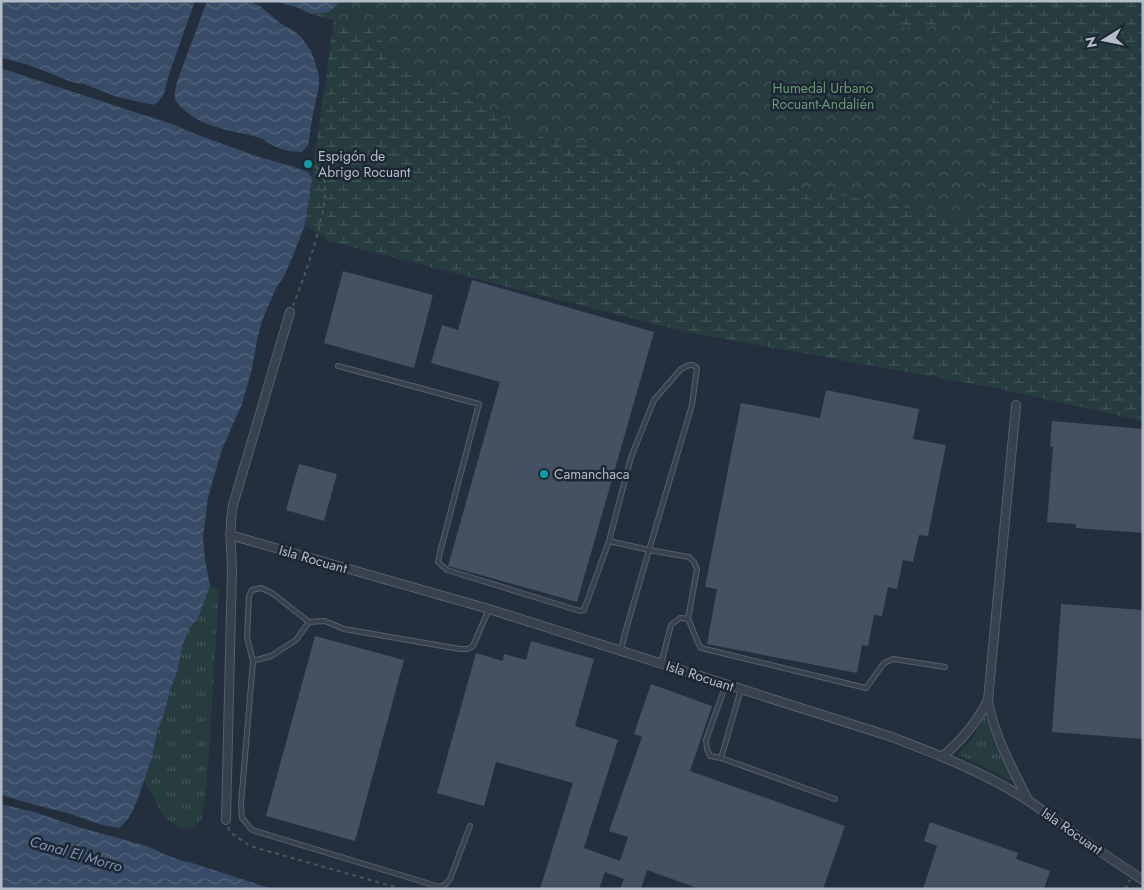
<svg xmlns="http://www.w3.org/2000/svg" width="1144" height="890" font-family="Jost,sans-serif">
  <defs>
    <pattern id="grass-tufts" width="24" height="20" patternUnits="userSpaceOnUse" patternTransform="scale(1.25)"><rect width="24" height="20" fill="#263c3f"/><path d="M3 7l-1-3M5 7V3M7 7l1-3M15 17l-1-3M17 17v-4M19 17l1-3" fill="none" stroke="#435659"/></pattern>
    <pattern id="wetland-marsh" width="20" height="14" patternUnits="userSpaceOnUse" patternTransform="scale(1.25)"><rect width="20" height="14" fill="#263c3f"/><path d="M1 5h8M5 5V1M11 12h8M15 12V8" fill="none" stroke="#435659"/></pattern>
    <pattern id="park-crowns" width="20" height="18" patternUnits="userSpaceOnUse" patternTransform="scale(1.25)"><rect width="20" height="18" fill="#263c3f"/><path d="M2 6a3 3 0 1 1 6 0M12 15a3 3 0 1 1 6 0" fill="none" stroke="#435659"/></pattern>
    <pattern id="water-waves" width="16" height="10" patternUnits="userSpaceOnUse" patternTransform="scale(1.25)"><rect width="16" height="10" fill="#394c67"/><path d="M0 5q4-4 8 0t8 0" fill="none" stroke="#53647b"/></pattern>
  </defs>
  <rect width="100%" height="100%" fill="#242f3e"/>
  <path fill="url(#grass-tufts)" d="M210 586 219 590 208 768 202 818 196 827 180 828 163 816 144 780 152 757 158 729 165 711 171 687 176 676 183 645 189 629 198 618Z
    M985 714 994 744 1014 782 958 754 973 738Z"/>
  <path fill="url(#wetland-marsh)" d="M340 1H1143V421L996 388 686 332 328 241 305 225 336 5Z"/>
  <path fill="url(#park-crowns)" d="M280 1H870L892 27H930L974 13C978 14 983 14 985 17 999 30 989 176 988 202 978 220 979 217 959 218L537 136 400 62 371 28 320 17Z"/>
  <path fill="url(#water-waves)" d="M1 1H195L168 77 164 94 157 103 153 105 117 97 83 84 74 83 28 65 1 58Z
    M207 1H249L260 6 280 23 294 31 301 37 311 51 314 59 319 76V85L312 120 308 145 302 152C288 152 274 148 263 139 236 130 205 130 183 109 180 106 175 102 175 97 174 92 176 87 177 82Z
    M275 1H340L329 12 311 14 299 8Z
    M1 68 175 125 190 132 259 157 291 166 308 172 312 178 305 225 292 258 284 276 276 288 262 321 257 340 252 369 242 404 222 449 208 497 203 538 205 560 210 586 198 618 189 629 183 645 176 676 171 687 165 711 158 729 152 757 140 793 134 808 128 819 119 828C100 826 84 818 66 813 44 807 23 802 1 795Z
    M1 804 35 812 82 828 150 847 166 855 182 861 192 863 272 889H1Z"/>
  <path fill="#242f3e" d="M1 58 28 65 74 83 83 84 117 97 153 105 152 107 117 99 83 87 74 85 27 68 1 60Z
    M1 66 150 114V117L1 68Z
    M1 795 29 804 67 813 101 825 119 828 118 831 100 827 66 816 29 807 1 798Z
    M2 802 35 809 82 825 117 835V837L82 828 35 812 1 804Z"/>
  <path fill="#455162" d="M343 271 433 295 414 368 324 343Z
    M472 280 654 332 577 602 448 566 500 382 431 363 442 325 458 330Z
    M826 390 919 409 913 439 946 445 928 536 919 535 913 562 903 560 897 589 888 587 882 616 874 615 868 646 862 645 857 673 707 644 717 589 705 587 741 403 820 418Z
    M1052 421 1143 429V533L1076 528V524L1047 522 1053 447 1050 446Z
    M299 464 337 474 324 521 286 510Z
    M1061 604 1143 610V739L1052 732Z
    M315 636 404 660 355 841 266 816Z
    M531 641 594 659 575 726 618 740 584 848 620 861 628 837 609 831 642 737 634 734 651 684 712 706 690 771 845 826 823 889H700L647 870 641 889H620L624 879 605 872 599 889H540L573 783 496 762 484 806 437 793 476 653 503 661 504 654 526 660Z
    M930 822 1018 853 1016 859 1050 871 1044 889H923L937 846 924 841Z"/>
  <g fill="none" stroke-linecap="round" stroke-linejoin="round">
    <defs>
      <path id="lane" d="M338 366 479 404 440 552 438 562 447 570 580 611 584 610 609 541 631 457 654 400 681 369 689 365H693L697 368 692 405 649 550 625 633 621 650
        M609 541 649 550 689 557 694 562 697 569 688 619
        M253 661 271 656 296 640 309 622
        M661 664 671 625 680 618 688 619C693 628 695 639 701 648L866 688 884 663 893 659 945 667
        M726 684 706 740 707 749 710 756 721 758 835 799
        M721 758 741 689
        M470 826 450 879 446 884 440 887 252 830 242 818 241 804 253 661 247 637 249 596 252 590 261 588 272 593 309 622 325 621 344 629 460 649H468L473 646 489 609"/>
      <path id="street" d="M1016 405 988 700C994 736 1012 768 1028 800
        M230 535 489 609 889 736C936 754 984 772 1027 800 1038 806 1047 815 1058 822 1086 842 1114 861 1143 880
        M943 756C962 740 977 722 988 700
        M226 820 232 569C231 548 229 526 233 505L290 312"/>
    </defs>
    <use href="#lane" stroke="#565f6c" stroke-width="6"/>
    <use href="#street" stroke="#565f6c" stroke-width="10"/>
    <path stroke="#44595c" stroke-width="2" stroke-dasharray="4 4" stroke-linecap="butt" d="M293 306C303 279 335 198 322 173 319 169 312 164 307 160
      M228 827 230 832 250 846 402 889
      M1125 889 1130 880"/>
    <use href="#lane" stroke="#38414e" stroke-width="4"/>
    <use href="#street" stroke="#38414e" stroke-width="8"/>
  </g>
  <g fill="#0f9aa8" stroke="#1d2633" stroke-width="2">
    <circle cx="308" cy="164" r="5"/>
    <circle cx="544" cy="474" r="5"/>
  </g>
  <g text-anchor="middle" stroke-width="5" stroke-linejoin="round" paint-order="stroke">
    <g font-size="14" fill="#6b9a76" stroke="#1d2633">
      <text x="823" y="93">Humedal Urbano<tspan x="823" dy="16">Rocuant-Andalién</tspan></text>
    </g>
    <g font-size="14" fill="#b4bcc9" stroke="#1d2633" text-anchor="start">
      <text x="318" y="161">Espigón de<tspan x="318" dy="16">Abrigo Rocuant</tspan></text>
      <text x="554" y="479">Camanchaca</text>
    </g>
    <g font-size="14" fill="#b4bcc9" stroke="#1d2633">
      <text transform="translate(313 559) rotate(16)" y="5">Isla Rocuant</text>
      <text transform="translate(700 676) rotate(18)" y="5">Isla Rocuant</text>
      <text transform="translate(1072 831) rotate(35)" y="5">Isla Rocuant</text>
    </g>
    <g font-size="15" font-style="italic" fill="#7c92b1" stroke="#1d2633">
      <text transform="translate(76 854) rotate(16)" y="5">Canal El Morro</text>
    </g>
  </g>
  <rect width="1144" height="890" fill="none" stroke="#b4bcc9" stroke-width="5"/>
  <g transform="translate(1104 40) rotate(260)" stroke="#1d2633" stroke-width="4" paint-order="stroke">
  <path d="M0-4L9 19L0 12L-9 19Z" fill="#b4bcc9"/>
  <text y="-8" font-size="14" font-weight="bold" text-anchor="middle" fill="#b4bcc9">N</text>
  </g>
</svg>
